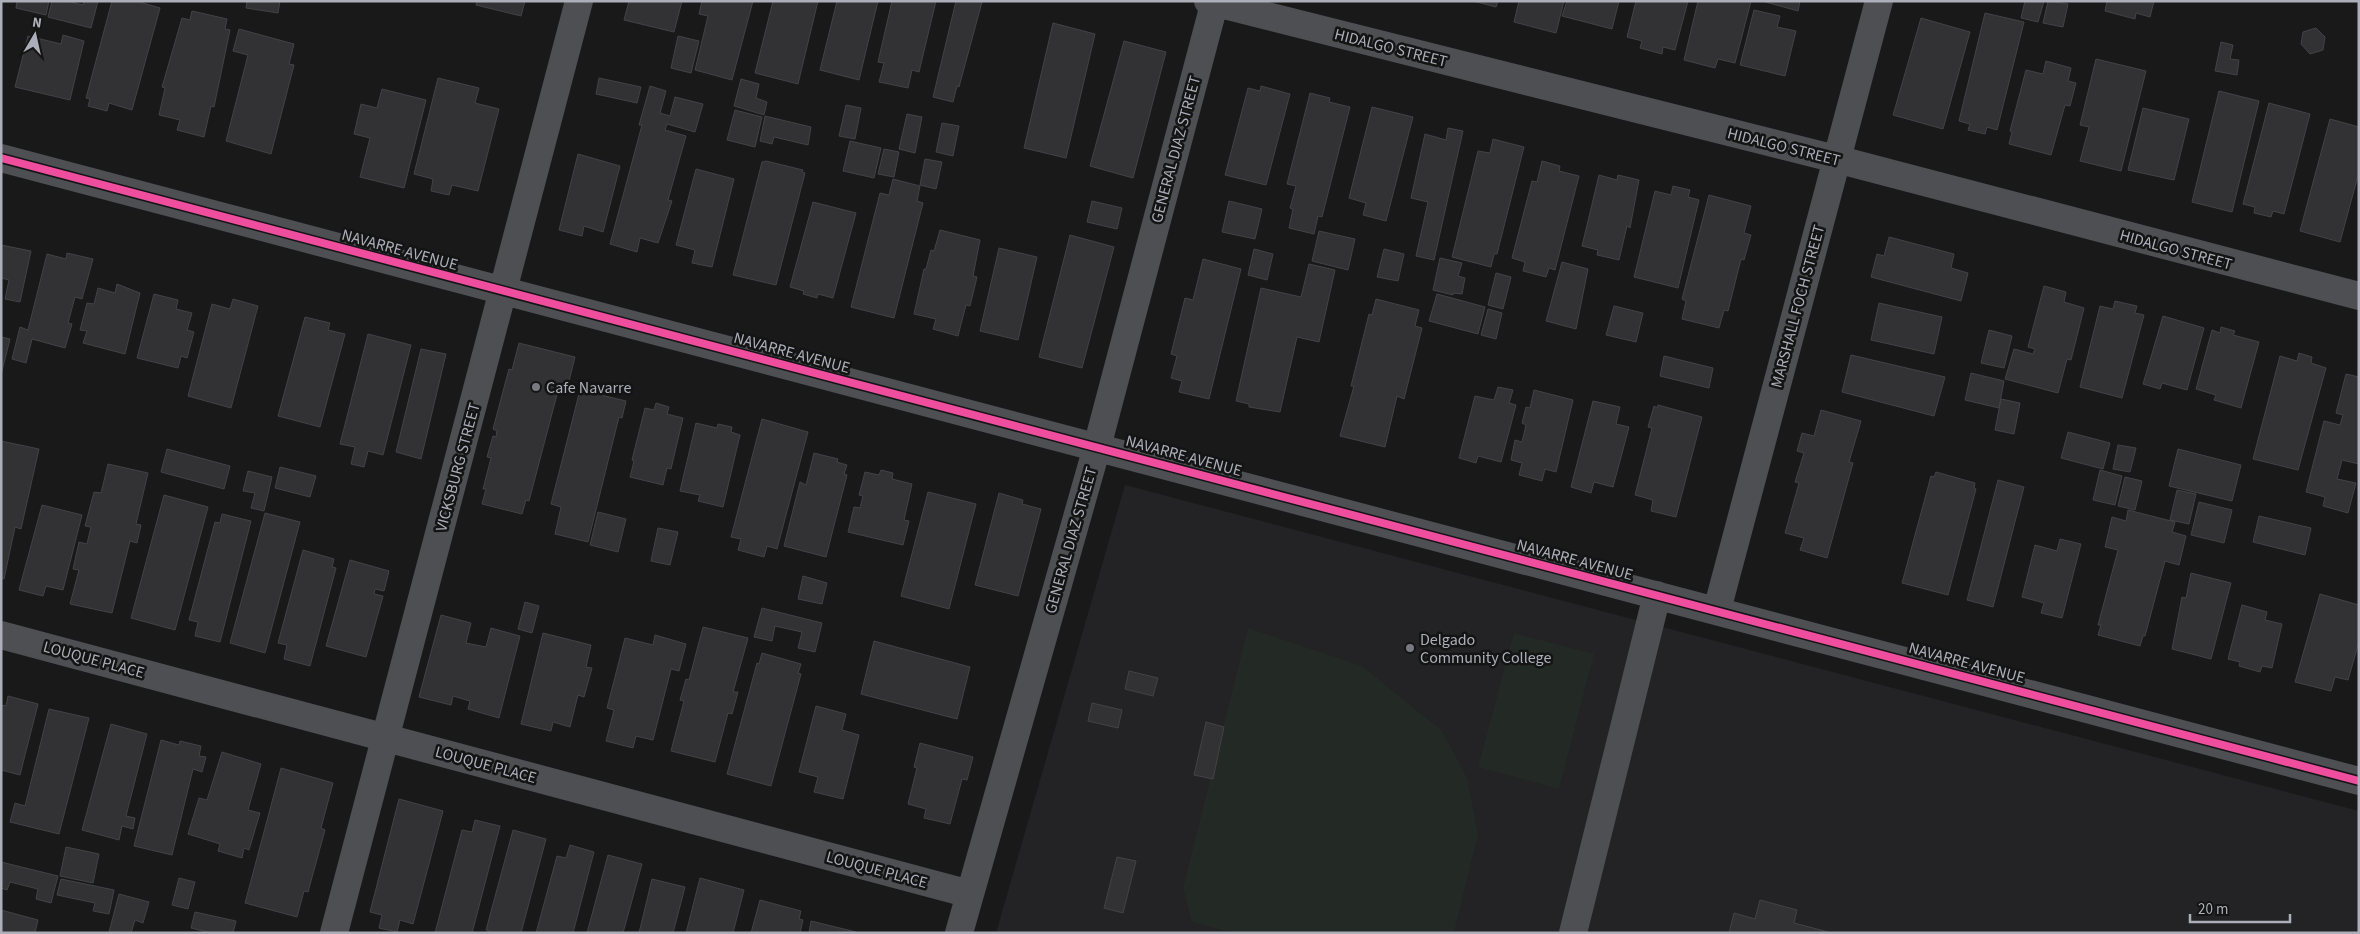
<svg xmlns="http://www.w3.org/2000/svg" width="2360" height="934" font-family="'Source Sans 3',sans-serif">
  <rect width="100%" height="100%" fill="#19191a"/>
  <path fill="#232325" d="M1125 485 2359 811V933H996Z"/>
  <path fill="#232924" d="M1248 628 1362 666 1442 731 1467 778 1478 834 1454 933H1234L1192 922 1183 888Z
    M1514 633 1594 654 1559 789 1478 767Z"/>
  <path fill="#323234" stroke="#424346" d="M17 1H49L46 15 16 8Z
    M52 1H67L83 5 84 1H98L91 28 48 17Z
    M112 1H136L160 8 132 110 109 103 107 111 88 106 90 99 86 98Z
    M247 1H280L278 13 246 8Z
    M477 1H525L521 16 476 5Z
    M629 1H682L674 32 624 20Z
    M702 1H753L732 80 695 70 708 16 699 14Z
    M773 1H818L798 84 755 73Z
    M837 1H878L859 80 820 70Z
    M892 1H936L919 72 912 70 908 88 879 82 884 63 878 62Z
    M956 1 982 2 959 87 957 86 953 102 933 97Z
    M1473 1H1498L1496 7Z
    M1519 1H1564L1556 33 1514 22Z
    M1567 1H1619L1612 29 1562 16Z
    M1636 1H1688L1675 50 1663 47 1662 54 1640 48 1642 41 1627 37Z
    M1698 1H1751L1735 63 1718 59 1715 68 1684 60Z
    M1762 1H1800L1798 11Z
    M2025 1H2044L2038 22 2021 18Z
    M2048 1 2068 4 2063 27 2043 23Z
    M2107 1H2154L2150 17 2136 13 2135 19 2105 11Z
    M1754 10 1780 16 1777 27 1796 31 1785 76 1740 65Z
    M192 11 227 19 225 29 230 30 214 107 211 106 204 137 177 130 180 120 159 115 165 88 162 87 182 18 190 20Z
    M1985 13 2024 22 1997 130 1987 127 1985 134 1968 130 1970 124 1959 121Z
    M1921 18 1970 32 1943 129 1893 115Z
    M1053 23 1095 34 1066 158 1024 148Z
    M2316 28 2325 37 2323 50 2310 54 2301 44 2303 32Z
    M239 29 294 44 289 64 294 65 271 154 226 141 248 55 233 51Z
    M63 35 84 41 70 100 15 87 28 36 61 44Z
    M678 36 699 41 691 73 671 68Z
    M1124 41 1166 52 1133 178 1090 166Z
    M2221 42 2233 45 2230 59 2239 60 2237 75 2215 71Z
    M2096 59 2146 71 2121 171 2080 161 2089 127 2080 125Z
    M2046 61 2071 68 2068 81 2076 83 2070 106 2065 105 2051 155 2009 144 2012 132 2010 131 2026 70 2043 74Z
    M438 78 479 88 475 103 499 109 478 191 452 185 449 195 431 191 433 179 414 174Z
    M599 78 641 87 637 103 596 94Z
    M741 79 759 84 756 98 767 102 764 115 734 106Z
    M650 86 666 91 660 113 670 116 675 97 703 104 695 132 667 124 665 130 686 136 668 200 672 201 658 243 640 238 637 252 610 244 642 125H639Z
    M1261 86 1290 94 1266 185 1225 175 1248 88 1260 91Z
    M382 89 426 100 404 188 360 177 370 138 354 134 361 104 377 108Z
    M2219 91 2259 101 2232 212 2192 202Z
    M1310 93 1330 98 1329 102 1350 107 1322 217 1318 216 1314 234 1289 228 1293 209 1290 208 1296 186 1287 184Z
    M2269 103 2310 114 2284 214 2273 211 2271 217 2254 213 2255 207 2243 204Z
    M846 105 861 108 855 139 839 136Z
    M1372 107 1413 117 1386 221 1363 215 1366 203 1349 198Z
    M2143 108 2189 119 2174 180 2128 170Z
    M735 110 762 117 755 147 727 140Z
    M907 114 922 117 915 153 899 149Z
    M765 116 811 127 808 145 774 137 772 144 760 141Z
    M2330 119 2359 127V172L2340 242 2300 231Z
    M942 123 959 126 953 156 936 152Z
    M1448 128 1463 131 1434 260 1416 256 1428 202 1411 198 1425 134 1446 140Z
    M1493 139 1524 147 1497 254H1494L1491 267 1452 257 1478 151 1490 153Z
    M850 141 881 148 874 178 843 171Z
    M884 149 899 152 894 177 878 174Z
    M578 154 620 166 603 232 584 226 582 236 559 230Z
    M925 159 942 162 936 189 920 185Z
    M766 161 803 170 802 172 805 173 776 285 733 275 762 162Z
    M1542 161 1560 166 1559 171 1579 176 1555 270 1549 268 1546 277 1523 271 1525 262 1512 258 1532 181 1537 182Z
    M696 169 734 179 712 267 692 263 695 250 676 245Z
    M1599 175 1617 180 1618 175 1639 180 1630 228 1627 226 1619 260 1597 255 1598 250 1582 246Z
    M893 179 920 186 917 201 923 203 894 318 851 307 880 193 889 195Z
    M1673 186 1690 190 1688 197 1699 200 1678 288 1634 277 1655 191 1671 195Z
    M1709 195 1751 206 1744 233 1751 235 1744 260 1741 259 1728 311 1724 310 1719 328 1682 319 1686 301 1682 299Z
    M1092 201 1122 208 1117 229 1087 222Z
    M1229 201 1262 209 1255 239 1222 232Z
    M813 202 856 213 833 298 818 294 817 298 803 294 804 291 790 287Z
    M940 230 980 240 973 276 977 277 970 306 966 305 958 336 933 329 936 319 914 314 924 269H926L931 250 934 251Z
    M1319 231 1355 239 1348 270 1312 261Z
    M1070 235 1114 247 1082 368 1039 357Z
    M1889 237 1954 254 1951 268 1968 273 1961 301 1871 277 1877 254 1884 256Z
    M1 245 31 251 20 302 5 299 9 280 1 278Z
    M999 248 1037 257 1018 340 980 331Z
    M1254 249 1273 254 1267 280 1248 275Z
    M1384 249 1404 254 1398 281 1377 277Z
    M67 253 93 259 82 299 75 297 68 323 72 324 65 348 32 339 26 363 12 359 20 327 28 330 47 254 66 259Z
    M1440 258 1462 263 1458 276 1465 278 1462 294 1453 293V295L1433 290Z
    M1203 259 1241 269 1209 399 1179 392 1182 381 1171 378 1177 356 1171 354 1185 298 1193 300Z
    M1562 262 1588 269 1576 329 1546 321Z
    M1309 264 1335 270 1319 342 1297 337 1280 412 1249 407V404L1236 401 1261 288 1301 297Z
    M1496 273 1511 277 1503 309 1488 305Z
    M117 284 140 293 125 354 83 343 87 331 80 330 87 303 94 304 98 288 115 293Z
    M2044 286 2066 292 2064 302 2084 308 2071 360 2067 359 2058 393 2005 379 2014 349 2033 354 2035 349 2028 347Z
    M154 294 178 300 176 309 192 313 187 330 194 332 187 358 181 356 178 368 137 358Z
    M1437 294 1485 307 1478 334 1429 321Z
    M233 299 258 306 231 408 188 396 212 304 230 309Z
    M1376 299 1419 310 1415 326 1422 328 1404 399 1397 396 1385 447 1340 436 1354 386H1351L1369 314 1372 315Z
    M2115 301 2137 306 2135 313 2144 315 2122 398 2080 387 2100 306 2113 309Z
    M1879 303 1942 317 1934 354 1871 340Z
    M1614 306 1643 313 1636 342 1606 335Z
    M1488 309 1502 313 1496 339 1481 335Z
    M2163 316 2204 328 2187 390 2162 383 2160 389 2143 384Z
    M305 317 330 323 328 330 345 334 320 427 278 416Z
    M2221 327 2235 331 2233 335 2259 342 2241 408 2214 400 2216 395 2196 389 2212 330 2220 333Z
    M1989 330 2012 336 2004 368 1981 363Z
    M368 334 411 345 383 455 368 451 364 467 351 464 355 447 340 444Z
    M1 337 10 339 1 375Z
    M519 343 575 357 567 389 559 387 529 501 526 500 522 514 482 504 486 489H483L491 458 487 457 493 436 496 437 497 431 493 429 509 369 512 370Z
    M421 349 446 354 421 459 396 452Z
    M2299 353 2312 357 2311 363 2326 368 2298 470 2253 459 2280 356 2297 361Z
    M1851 355 1945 377 1934 416 1842 392Z
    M1664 356 1713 368 1709 388 1660 376Z
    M1971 373 2004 381 1999 408 1965 400Z
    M2346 374 2359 377V464L2342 460 2337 479 2356 483 2348 513 2323 506 2325 497 2306 492 2324 421 2340 425 2343 415 2336 413Z
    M1498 387 1513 390 1509 403 1516 405 1501 462 1478 456 1476 463 1459 458 1475 396 1494 400Z
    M580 390 626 401 622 418 619 417 588 542 555 534 561 507 551 504Z
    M1534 390 1573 400 1556 472 1545 469 1542 481 1519 475 1522 463 1511 460 1515 440 1522 442 1526 425 1522 423 1526 407 1530 408Z
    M2001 399 2020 403 2014 434 1995 430Z
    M1593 401 1620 407 1616 424 1629 427 1613 487 1594 482 1591 493 1571 487Z
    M656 403 669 407 667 414 683 418 671 469 667 468 663 485 630 477 634 461 632 460 645 408 654 410Z
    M1658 405 1702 417 1676 517 1651 511 1653 500 1635 495 1652 428 1648 427 1654 406 1657 408Z
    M1821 410 1861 421 1849 462 1853 463 1827 558 1800 550 1804 538 1785 533 1799 483 1795 482 1804 453 1797 451 1802 433 1814 436Z
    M762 419 808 432 777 549 767 546 764 557 738 550 741 539 731 537Z
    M696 423 717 428 718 424 732 427 731 432 740 435 723 507 698 501 700 495 680 491Z
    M2068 432 2110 443 2103 469 2061 458Z
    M1 441 39 449 21 529 15 527 4 579 1 578Z
    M2118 445 2136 448 2130 472 2113 469Z
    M167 449 230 466 224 489 161 472Z
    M2178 449 2241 465 2232 501 2169 486Z
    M814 453 838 459 837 462 847 465 844 474 847 475 826 557 784 546 800 482 806 485Z
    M108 464 148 473 136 524 141 525 137 543 130 541 112 613 70 604 79 570 73 569 79 542 87 544 91 527 85 526 94 492 101 493Z
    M280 467 316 476 310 497 275 488Z
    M881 470 893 473 892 479 912 484 904 520 909 521 903 545 848 532 854 507 860 508 863 496 859 495 865 472 879 475Z
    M2100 470 2122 476 2115 505 2093 500Z
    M248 471 272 477 264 511 251 508 255 493 243 491Z
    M1936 472 1975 483 1974 488 1976 489 1948 595 1902 583 1931 476 1934 477Z
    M2125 477 2142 481 2135 510 2118 506Z
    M1998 480 2024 487 1993 607 1967 600Z
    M2177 490 2196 494 2189 524 2170 520Z
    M928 492 976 504 949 609 901 596Z
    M999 493 1023 500 1022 504 1041 509 1018 596 975 585Z
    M164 495 208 507 175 630 131 618Z
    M2199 502 2232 510 2224 543 2191 535Z
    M42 505 82 515 63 590 46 586 43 596 19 590Z
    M2128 510 2175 522 2172 532 2186 536 2179 565 2165 561 2145 636H2143L2140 646 2098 635 2101 625H2098L2118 550 2105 547 2112 517 2126 521Z
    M598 512 626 519 618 552 590 545Z
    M265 513 300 522 265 653 230 643Z
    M222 514 251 521 220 642 195 636 198 622 189 620 215 522 220 523Z
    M2259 516 2311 528 2305 555 2253 542Z
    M658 528 678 532 670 565 651 561Z
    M2060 539 2081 544 2062 618 2041 613 2044 603 2022 597 2035 545 2057 551Z
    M303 550 334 559 332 567 336 568 310 666 284 659 287 645 278 643Z
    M350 560 389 571 384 591 375 589 374 594 383 596 366 657 326 646Z
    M2191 573 2231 583 2211 659 2172 649 2182 597 2186 598Z
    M803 576 827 583 822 604 798 599Z
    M2320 594 2359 605V642L2348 680 2335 677 2331 691 2295 682Z
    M525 602 539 606 532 633 518 629Z
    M2242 605 2267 612 2265 620 2282 624 2272 668 2262 666 2260 672 2239 666 2240 662 2228 659Z
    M762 608 822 623 815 652 798 648 802 632 775 626 772 641 754 637Z
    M441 615 471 623 466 643 486 647 491 628 520 636 499 718 468 709 470 701 453 696 451 705 419 697Z
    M703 627 748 638 733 692H738L732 714 728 713 715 762 671 751 684 701 680 700 686 679 689 680Z
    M543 633 591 645 586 667 592 668 584 697 578 695 570 727 553 722 551 731 521 724Z
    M655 635 686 644 679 671 671 669 653 740 636 736 633 748 606 741 614 710 607 708 625 638 653 645Z
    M874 641 970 667 957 719 861 694Z
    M762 653 801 664 798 673 801 674 771 786 727 774 757 663 759 664Z
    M1129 671 1158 678 1153 696 1125 689Z
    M8 696 38 704 20 775 1 770V705L6 706Z
    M1092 703 1122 710 1118 728 1088 721Z
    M816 706 846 714 842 730 859 735 843 799 814 792 818 777 799 772Z
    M49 709 89 718 59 834 10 822 15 803 25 806Z
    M1206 722 1224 727 1213 779 1194 775Z
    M111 724 147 734 126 816 135 818 133 829 122 826 119 840 82 830Z
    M161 740 179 745 180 741 201 746 199 756 206 757 202 772 193 769 172 855 134 846Z
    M920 743 973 757 967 780 962 779 950 824 924 818 926 809 908 804 917 768 914 767Z
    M222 752 261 764 248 810 260 813 249 850 244 848 242 858 218 851 220 844 188 834 199 798 207 800Z
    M281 768 333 783 321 828 325 830 308 892 304 891 297 917 245 903Z
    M399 799 443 811 413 924 400 920 397 932 379 928 382 915 370 912Z
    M475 820 500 826 472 933H435L462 830 472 832Z
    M513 830 546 839 521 933H488V930H486Z
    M570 845 594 852 573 933H536L557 856 566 858Z
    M66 847 99 854 93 883 60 876Z
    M608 855 642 864 623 933H587Z
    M1117 857 1136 861 1123 913 1104 908Z
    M1 862 58 876 51 903 36 899 38 889 10 882 7 890 1 888Z
    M179 878 195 882 188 909 172 905Z
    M700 878 744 890 733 933H686Z
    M61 879 114 890 109 914 93 911 95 903 57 895Z
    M652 879 685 887 673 933H639Z
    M119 894 149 902 143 923 135 920 131 933 109 932Z
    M760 900 801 911 799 919 803 920 800 933H751Z
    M1760 900 1797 910 1794 923 1832 933H1729L1734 913 1755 919Z
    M1 910 38 920 35 933H1Z
    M195 912 236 921 233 933H211L191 928Z
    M811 921 856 932 809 933Z"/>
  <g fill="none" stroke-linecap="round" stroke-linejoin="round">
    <path stroke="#4e4f52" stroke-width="28" d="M1208 1 1836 159 2359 296
      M1 158 2359 781
      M1717 610 1879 1
      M1 635 970 894
      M334 933 579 1
      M959 933 1097 447 1215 1
      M1573 933 1657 595"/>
    <defs>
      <path id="cycleway" d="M1 158 2359 781"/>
    </defs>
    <use href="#cycleway" stroke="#141415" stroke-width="11"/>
    <use href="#cycleway" stroke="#ef4d9e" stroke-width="8"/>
  </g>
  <g fill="#797a81" stroke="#141415" stroke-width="2">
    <circle cx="536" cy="387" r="5"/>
    <circle cx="1410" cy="648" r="5"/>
  </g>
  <g text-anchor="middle" stroke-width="5" stroke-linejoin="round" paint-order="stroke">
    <g font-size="16" fill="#acafb9" stroke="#141415">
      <text transform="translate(1391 47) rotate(14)" y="6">HIDALGO STREET</text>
      <text transform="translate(1784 146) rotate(14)" y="6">HIDALGO STREET</text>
      <text transform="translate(1175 149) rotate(-75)" y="6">GENERAL DIAZ STREET</text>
      <text transform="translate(400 249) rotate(15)" y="6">NAVARRE AVENUE</text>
      <text transform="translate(2176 249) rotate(15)" y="6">HIDALGO STREET</text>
      <text transform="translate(1797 306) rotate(-75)" y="6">MARSHALL FOCH STREET</text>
      <text transform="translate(792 352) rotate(15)" y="6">NAVARRE AVENUE</text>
      <text transform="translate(1184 455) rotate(15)" y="6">NAVARRE AVENUE</text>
      <text transform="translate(457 467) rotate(-75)" y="6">VICKSBURG STREET</text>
      <text transform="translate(1070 540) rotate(-74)" y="6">GENERAL DIAZ STREET</text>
      <text transform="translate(1575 559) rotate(15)" y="6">NAVARRE AVENUE</text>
      <text transform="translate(94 659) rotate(15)" y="6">LOUQUE PLACE</text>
      <text transform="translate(1967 662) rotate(15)" y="6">NAVARRE AVENUE</text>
      <text transform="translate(486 764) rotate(15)" y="6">LOUQUE PLACE</text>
      <text transform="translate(877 869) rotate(15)" y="6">LOUQUE PLACE</text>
    </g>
    <g font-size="16" fill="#acafb9" stroke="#141415" text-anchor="start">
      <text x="546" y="393">Cafe Navarre</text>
      <text x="1420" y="645">Delgado<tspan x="1420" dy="18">Community College</tspan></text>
    </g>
  </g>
  <rect width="2360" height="934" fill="none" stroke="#acafb9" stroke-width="5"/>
  <g transform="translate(35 35) rotate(9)" stroke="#141415" stroke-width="4" paint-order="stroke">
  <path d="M0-4L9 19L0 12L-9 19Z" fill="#acafb9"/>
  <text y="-8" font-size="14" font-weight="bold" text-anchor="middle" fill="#acafb9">N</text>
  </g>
  <path d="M2190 914v8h100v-8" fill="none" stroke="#acafb9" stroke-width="2.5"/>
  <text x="2198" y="914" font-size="15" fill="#acafb9" stroke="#141415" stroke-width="4" paint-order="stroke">20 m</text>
</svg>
